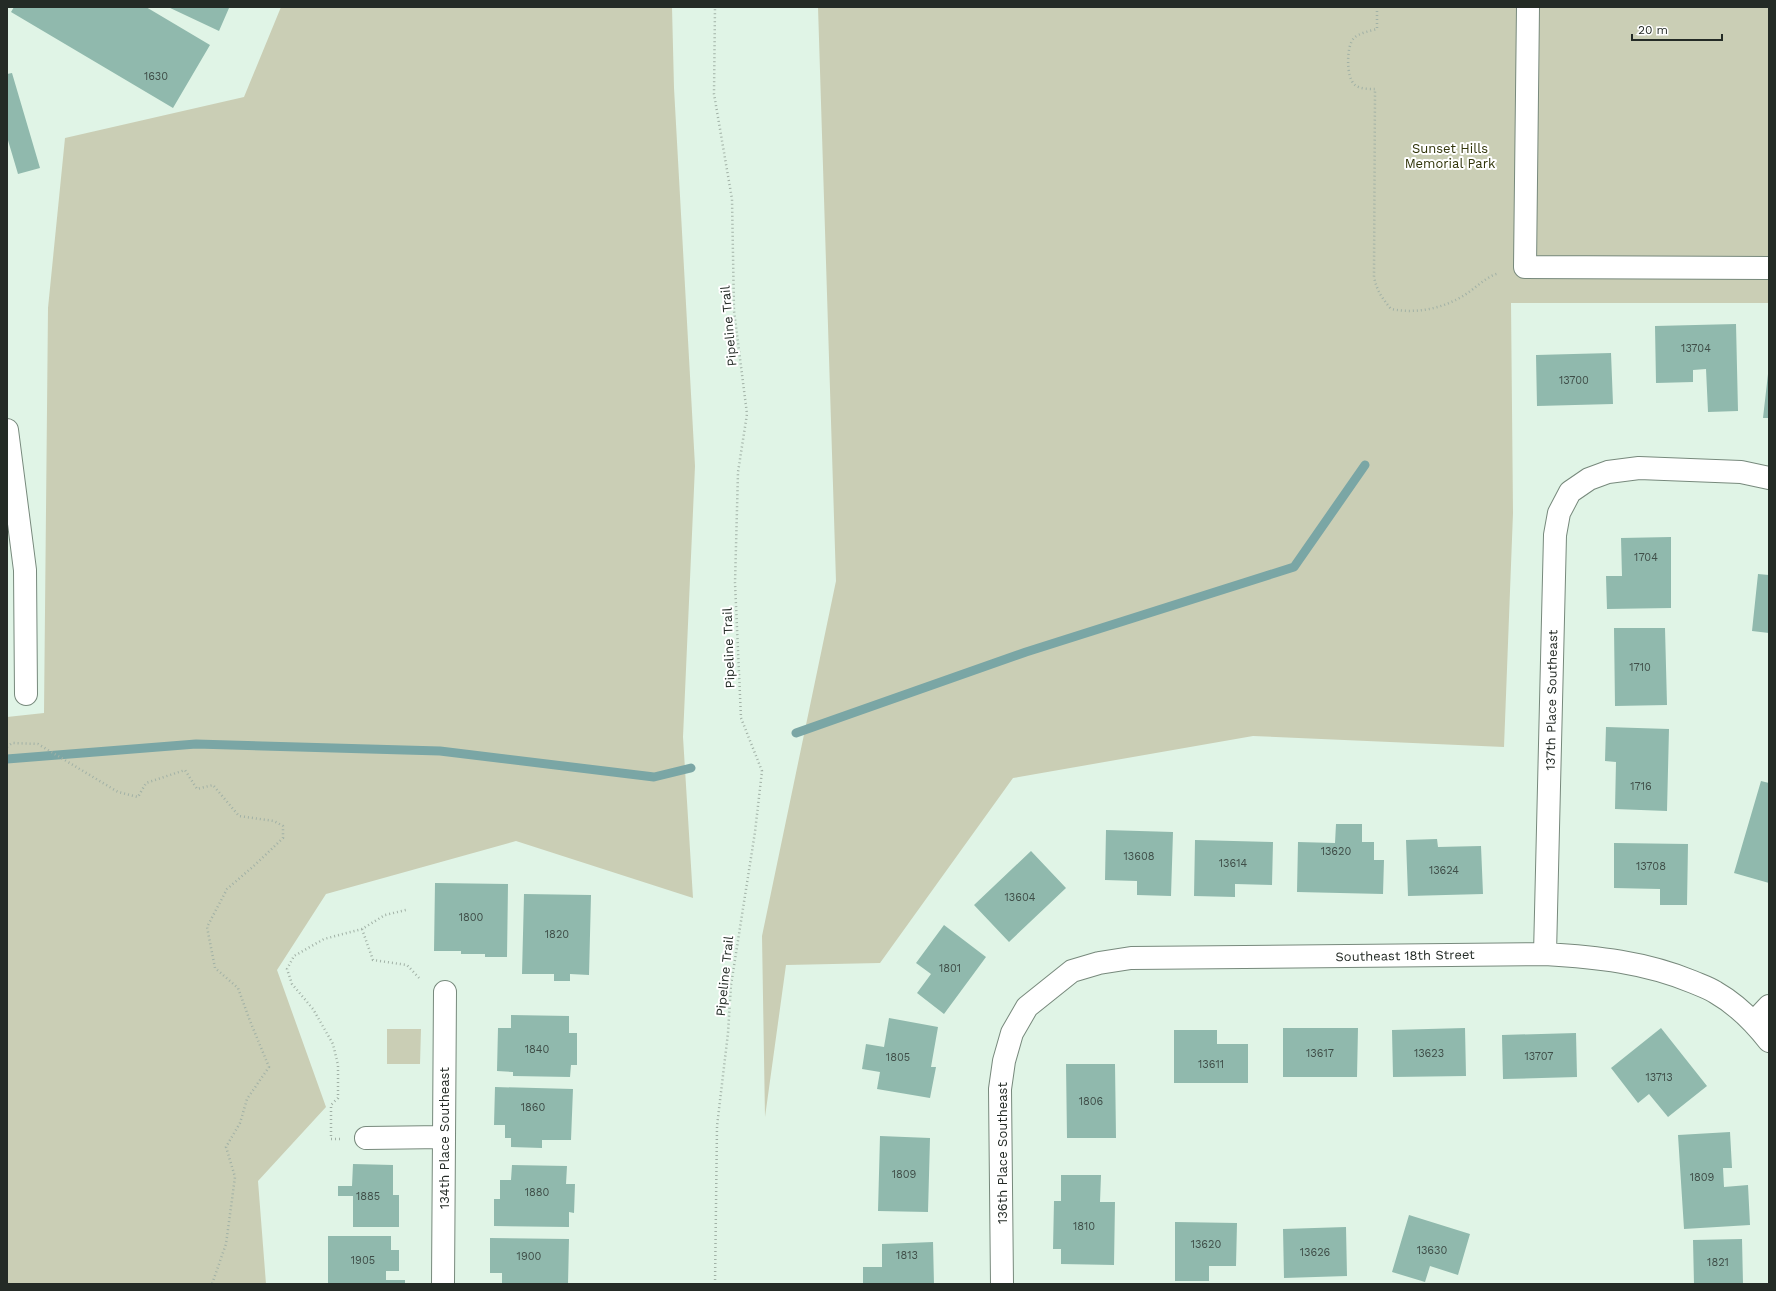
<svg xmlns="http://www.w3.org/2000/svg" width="1776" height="1291" font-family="'Work Sans',sans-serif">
  <rect width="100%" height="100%" fill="#e0f4e6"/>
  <path fill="#caceb5" d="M281 7H672L674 88 695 466 683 737 693 898 516 841 326 894 277 970 326 1107 258 1181 266 1284H7V717L44 713 48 308 65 138 244 97Z
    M818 7H1769V303H1511L1513 513 1504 747 1253 736 1013 778 880 963 786 965 765 1117 762 936 836 581Z
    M387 1029H421L420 1064H387Z"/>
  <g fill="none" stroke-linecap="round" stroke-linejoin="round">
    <path stroke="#7aa6a5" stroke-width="9" d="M796 733 1026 652 1294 567 1365 465
      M7 759 196 744 440 751 654 777 691 768"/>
  </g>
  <path fill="#90b9ad" d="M14 7H146L210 45 173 108 11 12Z
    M168 7H226L229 8 219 31Z
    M12 73 40 168 18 174 7 137V74Z
    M1736 324 1738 411 1708 412 1706 369 1693 370V382L1656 383 1655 326Z
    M1611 353 1613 404 1537 406 1536 355Z
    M1768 374H1769V418H1763Z
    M1671 537V608L1607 609 1606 576H1622L1621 538Z
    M1758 574 1769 575V633L1752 631Z
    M1614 628H1665L1667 705 1615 706Z
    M1606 727 1669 729 1667 811 1615 809 1616 762 1605 761Z
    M1761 781 1769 783V883L1734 873Z
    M1336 824H1362V842H1374V860H1384L1383 894 1297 892 1298 842 1335 843Z
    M1106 830 1173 832 1171 896 1137 895V881L1105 880Z
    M1437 839 1438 847 1481 846 1483 894 1408 896 1406 840Z
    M1195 840 1273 842 1272 885 1235 884V897L1194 896Z
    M1614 843 1688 844 1687 905H1660V889L1614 888Z
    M1031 851 1066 888 1009 942 974 905Z
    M435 883 508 884 507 957H485V954H461V951H434Z
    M524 894 591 895 589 975 570 974V981H554V974H522Z
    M944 925 986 957 944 1014 917 993 931 974 916 963Z
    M511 1015 569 1016V1033H577V1065H571L570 1077 513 1076V1072L497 1071 498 1028H511Z
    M889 1018 938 1027 931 1067H936L930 1098 877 1089 880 1072 862 1069 866 1044 884 1047Z
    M1283 1028H1358L1357 1077H1283Z
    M1465 1028 1466 1076 1393 1077 1392 1030Z
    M1661 1028 1707 1086 1668 1117 1649 1094 1638 1103 1611 1068Z
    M1174 1030H1217V1044H1248V1083H1174Z
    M1576 1033 1577 1077 1503 1079 1502 1035Z
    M1066 1064H1115L1116 1138H1067Z
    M495 1087 573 1089 571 1140H542V1148L511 1147V1138H505V1125H494Z
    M1730 1132 1732 1168H1723L1724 1187 1748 1185 1750 1225 1684 1229 1678 1135Z
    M880 1136 930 1138 928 1212 878 1211Z
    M353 1164 393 1165V1195H399V1227H353V1196H338V1186H352Z
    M512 1165 567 1166 566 1184H575L574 1213 569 1212V1227L494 1226V1199H500V1180H511Z
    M1061 1175H1101L1100 1202H1115L1114 1265 1061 1264V1249H1053L1054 1201H1061Z
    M1409 1215 1470 1234 1458 1275 1430 1266 1425 1282 1392 1272Z
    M1175 1222 1237 1223 1236 1266H1209V1281H1175Z
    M1346 1227 1347 1276 1284 1278 1283 1229Z
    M328 1236H391V1250H399V1271H386V1280H405V1284H328Z
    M490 1238 569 1239 568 1284H502V1273H490Z
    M1742 1239 1743 1284H1694L1693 1240Z
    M933 1242 934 1284H863V1267H882V1244Z"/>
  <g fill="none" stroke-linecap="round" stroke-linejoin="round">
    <defs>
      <path id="minor" d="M1528 7 1525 267 1769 268
        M7 430 25 570 26 694
        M1545 954 1555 535 1559 513 1570 492 1589 479 1608 472 1639 468 1741 472 1769 478
        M1754 1022 1769 1006
        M366 1138 444 1137
        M443 1284 445 992
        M1002 1284 1000 1089 1004 1061 1012 1033 1027 1007 1072 971 1099 963 1131 958 1545 954C1596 957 1645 962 1693 982 1700 985 1709 988 1715 992 1736 1004 1755 1023 1769 1041"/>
    </defs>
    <use href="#minor" stroke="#77897c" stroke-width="24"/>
    <path stroke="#a1b1a6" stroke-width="2.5" stroke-dasharray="1 3" stroke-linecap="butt" d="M1377 7V29C1370 31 1359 33 1354 38 1346 46 1346 78 1355 85 1360 89 1369 89 1375 89L1374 277C1377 291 1382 298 1391 309 1416 314 1441 309 1463 296 1475 289 1485 277 1499 273
      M7 747 12 743 38 744 118 792 138 797 146 783 185 770 197 789 213 785 239 816 274 821 283 826V838L256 864 227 889 207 927 215 968 238 988 250 1021 269 1067 247 1099 240 1123 226 1147 235 1177 226 1244 212 1284
      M362 929 373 960 407 965 421 980
      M340 1139H331V1105L338 1098V1065L333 1044 313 1009 292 984 287 969 294 956 324 939 362 929 385 915 406 910
      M715 1284 717 1126 728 1033 731 985 755 832 762 771 741 718 735 583 738 472 747 414 734 311 732 199 714 94 715 7"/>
    <use href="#minor" stroke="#fff" stroke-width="22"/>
  </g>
  <g text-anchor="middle" stroke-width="4" stroke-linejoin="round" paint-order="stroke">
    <g font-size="11" fill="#3f4e48">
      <text x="156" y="80">1630</text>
      <text x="1696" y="352">13704</text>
      <text x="1574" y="384">13700</text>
      <text x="1646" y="561">1704</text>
      <text x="1640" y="671">1710</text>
      <text x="1641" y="790">1716</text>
      <text x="1336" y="855">13620</text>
      <text x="1139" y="860">13608</text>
      <text x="1233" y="867">13614</text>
      <text x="1651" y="870">13708</text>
      <text x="1444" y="874">13624</text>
      <text x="1020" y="901">13604</text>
      <text x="471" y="921">1800</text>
      <text x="557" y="938">1820</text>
      <text x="950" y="972">1801</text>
      <text x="537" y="1053">1840</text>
      <text x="1320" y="1057">13617</text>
      <text x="1429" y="1057">13623</text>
      <text x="1539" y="1060">13707</text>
      <text x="898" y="1061">1805</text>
      <text x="1211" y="1068">13611</text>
      <text x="1659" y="1081">13713</text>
      <text x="1091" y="1105">1806</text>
      <text x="533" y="1111">1860</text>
      <text x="904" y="1178">1809</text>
      <text x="1702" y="1181">1809</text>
      <text x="537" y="1196">1880</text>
      <text x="368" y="1200">1885</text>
      <text x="1084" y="1230">1810</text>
      <text x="1206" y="1248">13620</text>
      <text x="1432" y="1254">13630</text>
      <text x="1315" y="1256">13626</text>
      <text x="907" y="1259">1813</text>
      <text x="529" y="1260">1900</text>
      <text x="363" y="1264">1905</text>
      <text x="1718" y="1266">1821</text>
    </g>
    <g font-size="13" fill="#303409" stroke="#fff">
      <text x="1450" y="153">Sunset Hills<tspan x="1450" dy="15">Memorial Park</tspan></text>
    </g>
    <g font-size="13" fill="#242b26" stroke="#fff">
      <text transform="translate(728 326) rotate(-95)" y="5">Pipeline Trail</text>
      <text transform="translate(728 648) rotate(-92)" y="5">Pipeline Trail</text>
      <text transform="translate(1551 700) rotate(-89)" y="5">137th Place Southeast</text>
      <text transform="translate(1405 955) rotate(-1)" y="5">Southeast 18th Street</text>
      <text transform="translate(724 976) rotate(-84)" y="5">Pipeline Trail</text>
      <text transform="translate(444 1138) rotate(-90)" y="5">134th Place Southeast</text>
      <text transform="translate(1002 1153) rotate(-90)" y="5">136th Place Southeast</text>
    </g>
  </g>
  <rect width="1776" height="1291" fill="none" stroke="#242b26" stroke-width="16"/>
  <path d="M1632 34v6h90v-6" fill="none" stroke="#242b26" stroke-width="2"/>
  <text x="1638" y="34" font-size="12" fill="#242b26" stroke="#ffffff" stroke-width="3" paint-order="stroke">20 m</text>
</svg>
